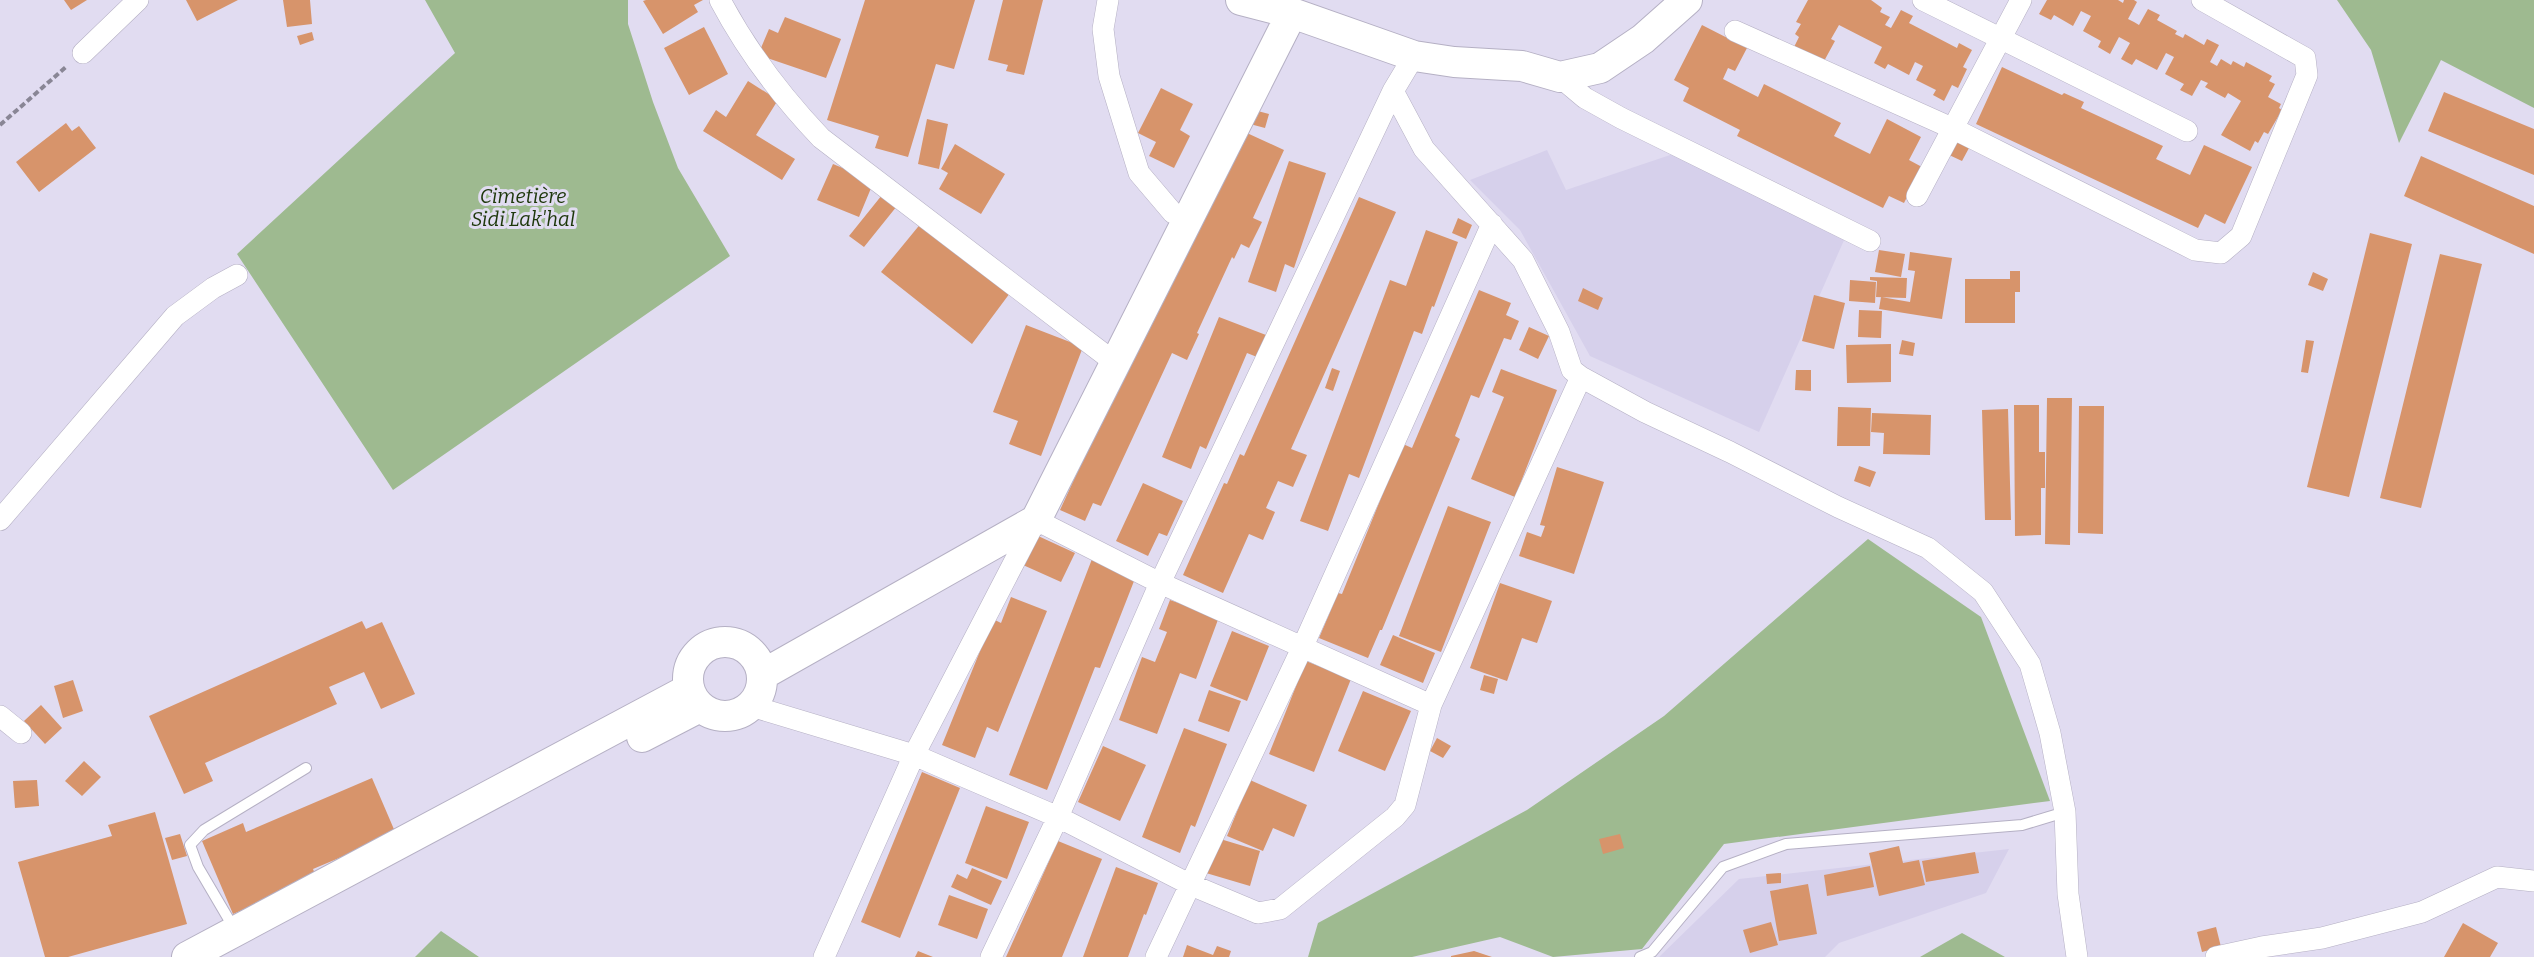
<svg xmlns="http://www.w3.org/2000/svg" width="2534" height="957" font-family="Bitter,serif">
  <rect width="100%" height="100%" fill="#e1dcf1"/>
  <path fill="#d6d0eb" d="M1547 150 1566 190 1682 151 1849 229 1759 432 1590 356 1520 230 1470 180Z
    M2009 849 1986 893 1839 943 1825 957H1659L1739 879Z"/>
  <path fill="#9eba90" d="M425 0H628V24L653 102 678 168 730 256 393 490 237 254 455 53Z
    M2337 0H2534V108L2441 60 2399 143 2371 50Z
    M1868 539 1981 617 2050 801 1724 844 1642 949 1553 957 1500 937 1412 957H1308L1318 923 1527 810 1664 716Z
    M441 931 479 957H415Z
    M1962 933 2005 957H1920Z"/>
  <path fill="#d7946b" d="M64 0H87L71 10Z
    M186 0H238L197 21Z
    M283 0H310L312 24 287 27Z
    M646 0H703L694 5 698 12 663 34 643 1Z
    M865 0H975L954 69 936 64 908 157 875 148 879 136 827 120Z
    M1003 0H1043L1024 75 1006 71 1008 65 988 60Z
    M1808 0H1871L1882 8 1880 12 1890 17 1885 25 1891 28 1901 10 1913 16 1909 23 1957 48 1959 43 1972 50 1963 67 1967 69 1958 88 1952 85 1944 101 1933 95 1936 90 1916 80 1923 66 1915 62 1909 75 1888 64 1885 69 1874 63 1882 47 1839 25 1831 39 1835 41 1823 63 1794 47 1799 37 1795 34 1801 24 1796 22Z
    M2047 0H2118L2123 3 2124 0H2134L2137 2 2128 19 2134 22 2139 25 2148 9 2160 15 2157 20 2177 31 2175 34 2183 38 2185 34 2204 45 2207 39 2219 45 2210 62 2217 66 2221 59 2231 65 2233 61 2244 67 2246 62 2272 76 2269 81 2275 84 2268 97 2281 104 2279 108 2282 110 2268 134 2264 132 2258 143 2255 141 2250 151 2221 135 2241 101 2228 93 2225 98 2205 87 2208 83 2201 80 2192 96 2180 90 2184 84 2165 74 2174 57 2166 53 2157 70 2136 59 2132 65 2121 59 2130 43 2119 37 2110 54 2098 47 2101 41 2083 31 2091 16 2081 11 2073 26 2054 15 2051 20 2039 14Z
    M785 17 841 39 826 78 758 55 769 29 778 33Z
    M1702 25 1747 48 1735 71 1728 68 1723 79 1758 97 1764 84 1841 123 1834 136 1870 154 1887 119 1921 137 1909 160 1922 167 1904 203 1889 196 1883 208 1737 136 1740 130 1683 101 1689 88 1674 80Z
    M704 27 728 74 689 95 664 48Z
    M312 32 314 40 300 45 297 36Z
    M2002 67 2062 95 2064 93 2084 102 2081 108 2163 146 2156 159 2190 175 2204 145 2252 167 2225 224 2205 214 2198 228 1976 124Z
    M748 81 778 100 756 135 795 159 782 180 703 131 716 110 726 117Z
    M1161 88 1193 104 1180 130 1190 136 1174 168 1149 156 1156 142 1138 133Z
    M2444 92 2534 129V175L2428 131Z
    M1254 110 1269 114 1265 128 1250 124Z
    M927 119 948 124 939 169 918 164Z
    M66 123 72 131 79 126 96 148 39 192 16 162Z
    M1236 128 1284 150 1253 218 1262 222 1249 248 1241 244 1234 259 1232 257 1197 333 1199 334 1187 360 1172 353 1101 506 1093 503 1085 521 1060 510Z
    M1954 140 1969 148 1962 161 1947 154Z
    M955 144 1005 174 981 214 939 189 948 173 941 169Z
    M2421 156 2534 206V254L2404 196Z
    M1289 161 1326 173 1294 268 1285 264 1276 292 1248 282Z
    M833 164 874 181 859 217 817 200Z
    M882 195 897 206 864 247 849 236Z
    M1359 197 1396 212 1291 449 1307 455 1293 487 1278 481 1266 508 1275 512 1263 540 1249 534 1223 593 1183 575 1224 483 1227 484 1240 454 1244 456Z
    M1458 218 1472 225 1466 239 1452 233Z
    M922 222 1010 293 972 344 881 272Z
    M1426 230 1458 242 1434 307 1432 306 1422 334 1414 331 1359 478 1349 474 1328 531 1300 521 1390 280 1406 286Z
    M2370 233 2412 244 2349 497 2307 487Z
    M1879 250 1905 254 1901 277 1875 272Z
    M1910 252 1952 258 1942 319 1879 309 1881 297 1910 302 1915 271 1908 270Z
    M2440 254 2482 264 2421 508 2380 498Z
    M2010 271H2020V292H2015V323H1965V279H2010Z
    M2313 272 2328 279 2323 291 2308 285Z
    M1870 277 1907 278 1906 298 1876 297 1877 281 1870 280Z
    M1850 280 1876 282 1875 303 1849 301Z
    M1583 288 1603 298 1598 310 1578 301Z
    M1479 290 1511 303 1506 315 1519 321 1511 340 1504 338 1479 398 1471 395 1455 436 1460 439 1382 630H1380L1368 658 1319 638 1338 593 1342 594 1403 444 1412 448Z
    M1814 295 1845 303 1834 349 1802 341Z
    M1859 310 1882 311 1881 338 1858 337Z
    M1219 317 1266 335 1257 357 1247 353 1206 449 1200 446 1191 469 1162 457Z
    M1026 325 1083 347 1041 456 1009 444 1018 421 993 412Z
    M1529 327 1549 336 1538 359 1519 350Z
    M1902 340 1915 343 1913 356 1899 354Z
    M2306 340 2314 341 2308 373 2301 372Z
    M1891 344V382L1847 383 1846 345Z
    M1332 368 1340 371 1333 391 1325 388Z
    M1501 369 1557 390 1515 497 1471 479 1504 397 1492 392Z
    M1796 370H1811V391L1795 390Z
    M2047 398H2072L2070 545 2045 544Z
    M2014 405H2039V452H2045V488H2041V535L2015 536Z
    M2079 406H2104L2103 534 2078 533Z
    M1838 407 1871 408 1870 446H1837Z
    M2008 409 2011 520H1985L1982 410Z
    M1872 413 1931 415 1930 455 1883 454 1884 433 1871 432Z
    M1859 466 1876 472 1870 487 1854 481Z
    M1557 467 1604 482 1574 574 1519 556 1527 532 1541 537 1545 526 1540 525Z
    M1143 483 1183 501 1167 536 1159 533 1148 556 1116 541Z
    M1448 506 1491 522 1441 652 1399 636Z
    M1036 535 1075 553 1061 582 1023 565Z
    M1092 559 1136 576 1100 668 1095 667 1047 790 1009 775Z
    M1500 583 1552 601 1537 643 1522 638 1507 681 1470 668Z
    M1011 597 1047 611 998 732 987 727 975 758 942 745 993 619 1001 623Z
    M1170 600 1219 617 1196 679 1180 673 1157 734 1119 720 1142 657 1155 662 1167 632 1159 629Z
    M362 621 366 629 382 622 415 694 381 709 364 672 329 687 337 704 205 763 213 781 184 794 149 716Z
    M1232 631 1269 646 1247 701 1210 686Z
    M1393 635 1435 653 1423 683 1380 665Z
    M1306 661 1351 679 1314 772 1269 754Z
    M1484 675 1498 679 1494 694 1480 690Z
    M73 680 83 711 63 718 54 686Z
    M1209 690 1241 701 1229 732 1198 721Z
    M1363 691 1411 711 1385 771 1338 751Z
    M41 705 62 728 45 744 24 721Z
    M1184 728 1227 744 1195 827 1191 825 1180 853 1142 837Z
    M1437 738 1451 746 1443 758 1430 751Z
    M1103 746 1146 765 1120 821 1078 802Z
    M84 761 101 777 82 796 65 781Z
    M922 772 960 788 900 938 861 922Z
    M372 778 396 834 313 869 317 879 233 914 202 841 243 823 246 832Z
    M37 780 39 806 15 808 13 781Z
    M1250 780 1307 805 1294 837 1273 828 1263 851 1227 836Z
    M986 806 1029 822 1007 879 965 863Z
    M155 812 187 924 68 957H45L18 862 112 836 108 825Z
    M180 834 187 856 172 860 165 838Z
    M1620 834 1624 848 1603 854 1599 839Z
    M1217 838 1260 851 1250 886 1206 873Z
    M1058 841 1102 859 1062 957H1006Z
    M1899 846 1903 863 1919 860 1925 885 1879 896 1869 853Z
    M1975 852 1979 873 1926 882 1922 861Z
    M1870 866 1874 887 1827 896 1824 875Z
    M1116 867 1158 883 1146 915 1144 914 1128 957H1083Z
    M972 868 1002 881 991 905 951 887 957 874 967 879Z
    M1781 873V883L1767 884 1766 874Z
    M1808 884 1817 934 1779 941 1770 891Z
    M949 895 988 909 977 939 938 925Z
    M1771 922 1778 945 1750 953 1743 930Z
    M2463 923 2498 943 2490 957H2444Z
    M2216 927 2221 947 2202 952 2197 932Z
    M1187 945 1213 955 1217 946 1231 951 1229 957H1183Z
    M918 951 933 957H915Z
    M1474 951 1492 957H1451V956Z"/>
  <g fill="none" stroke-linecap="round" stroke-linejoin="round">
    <defs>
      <path id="service" d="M235 930 198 867 190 845 204 830 306 768
        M1640 957 1652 952 1723 867 1786 844 2022 825 2065 812"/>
      <path id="minor" d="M720 0C747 51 781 96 821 138L1105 355
        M1108 0 1103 29 1109 76 1139 173 1173 213
        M1923 0 2187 131
        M1735 31 1954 129 2195 250 2221 253 2241 236 2307 75 2305 58 2202 0
        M83 53 138 0
        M1414 56 1393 91 1424 149 1523 260 1559 332 1572 370 1581 377 1645 412 1730 452 1838 507 1928 548 1983 592 2030 664 2050 733 2065 812 2068 894 2077 957
        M1560 77 1585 98 1621 118 1870 241
        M1917 196 2021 0
        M0 520 175 316 213 288 237 275
        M751 706 914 755 1058 817 1189 884 1258 913 1280 909 1395 817 1405 805 1431 705 1581 377
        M0 716 21 733
        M824 957 914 755 1036 520 1160 583 1431 705
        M991 957 1058 817 1160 583 1393 91
        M1156 957 1303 646 1492 224
        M2216 957 2262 947 2322 938 2422 912 2497 877 2534 881"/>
      <path id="secondary" d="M1241 0 1292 13 1414 56 1454 62 1522 66 1560 77 1600 68 1643 39 1687 0
        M688 679a37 37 0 1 1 74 0a37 37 0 1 1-74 0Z
        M762 675 1036 520 1292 13
        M642 737 700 707
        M187 957 689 689"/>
    </defs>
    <use href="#service" stroke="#b5b0c4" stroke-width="12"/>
    <use href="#minor" stroke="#b5b0c4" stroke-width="22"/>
    <use href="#secondary" stroke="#b5b0c4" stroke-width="32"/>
    <path stroke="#898695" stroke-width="4" stroke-dasharray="6 3" stroke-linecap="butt" d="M0 125 67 66"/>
    <use href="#service" stroke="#fff" stroke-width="10"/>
    <use href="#minor" stroke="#fff" stroke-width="21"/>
    <use href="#secondary" stroke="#fff" stroke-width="30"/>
  </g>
  <g text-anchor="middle" stroke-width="6" stroke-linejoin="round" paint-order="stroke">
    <g font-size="20" font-style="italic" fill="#1d370a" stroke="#e1dcf1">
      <text x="523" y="203">Cimetière<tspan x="523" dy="23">Sidi Lak'hal</tspan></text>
    </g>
  </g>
</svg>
